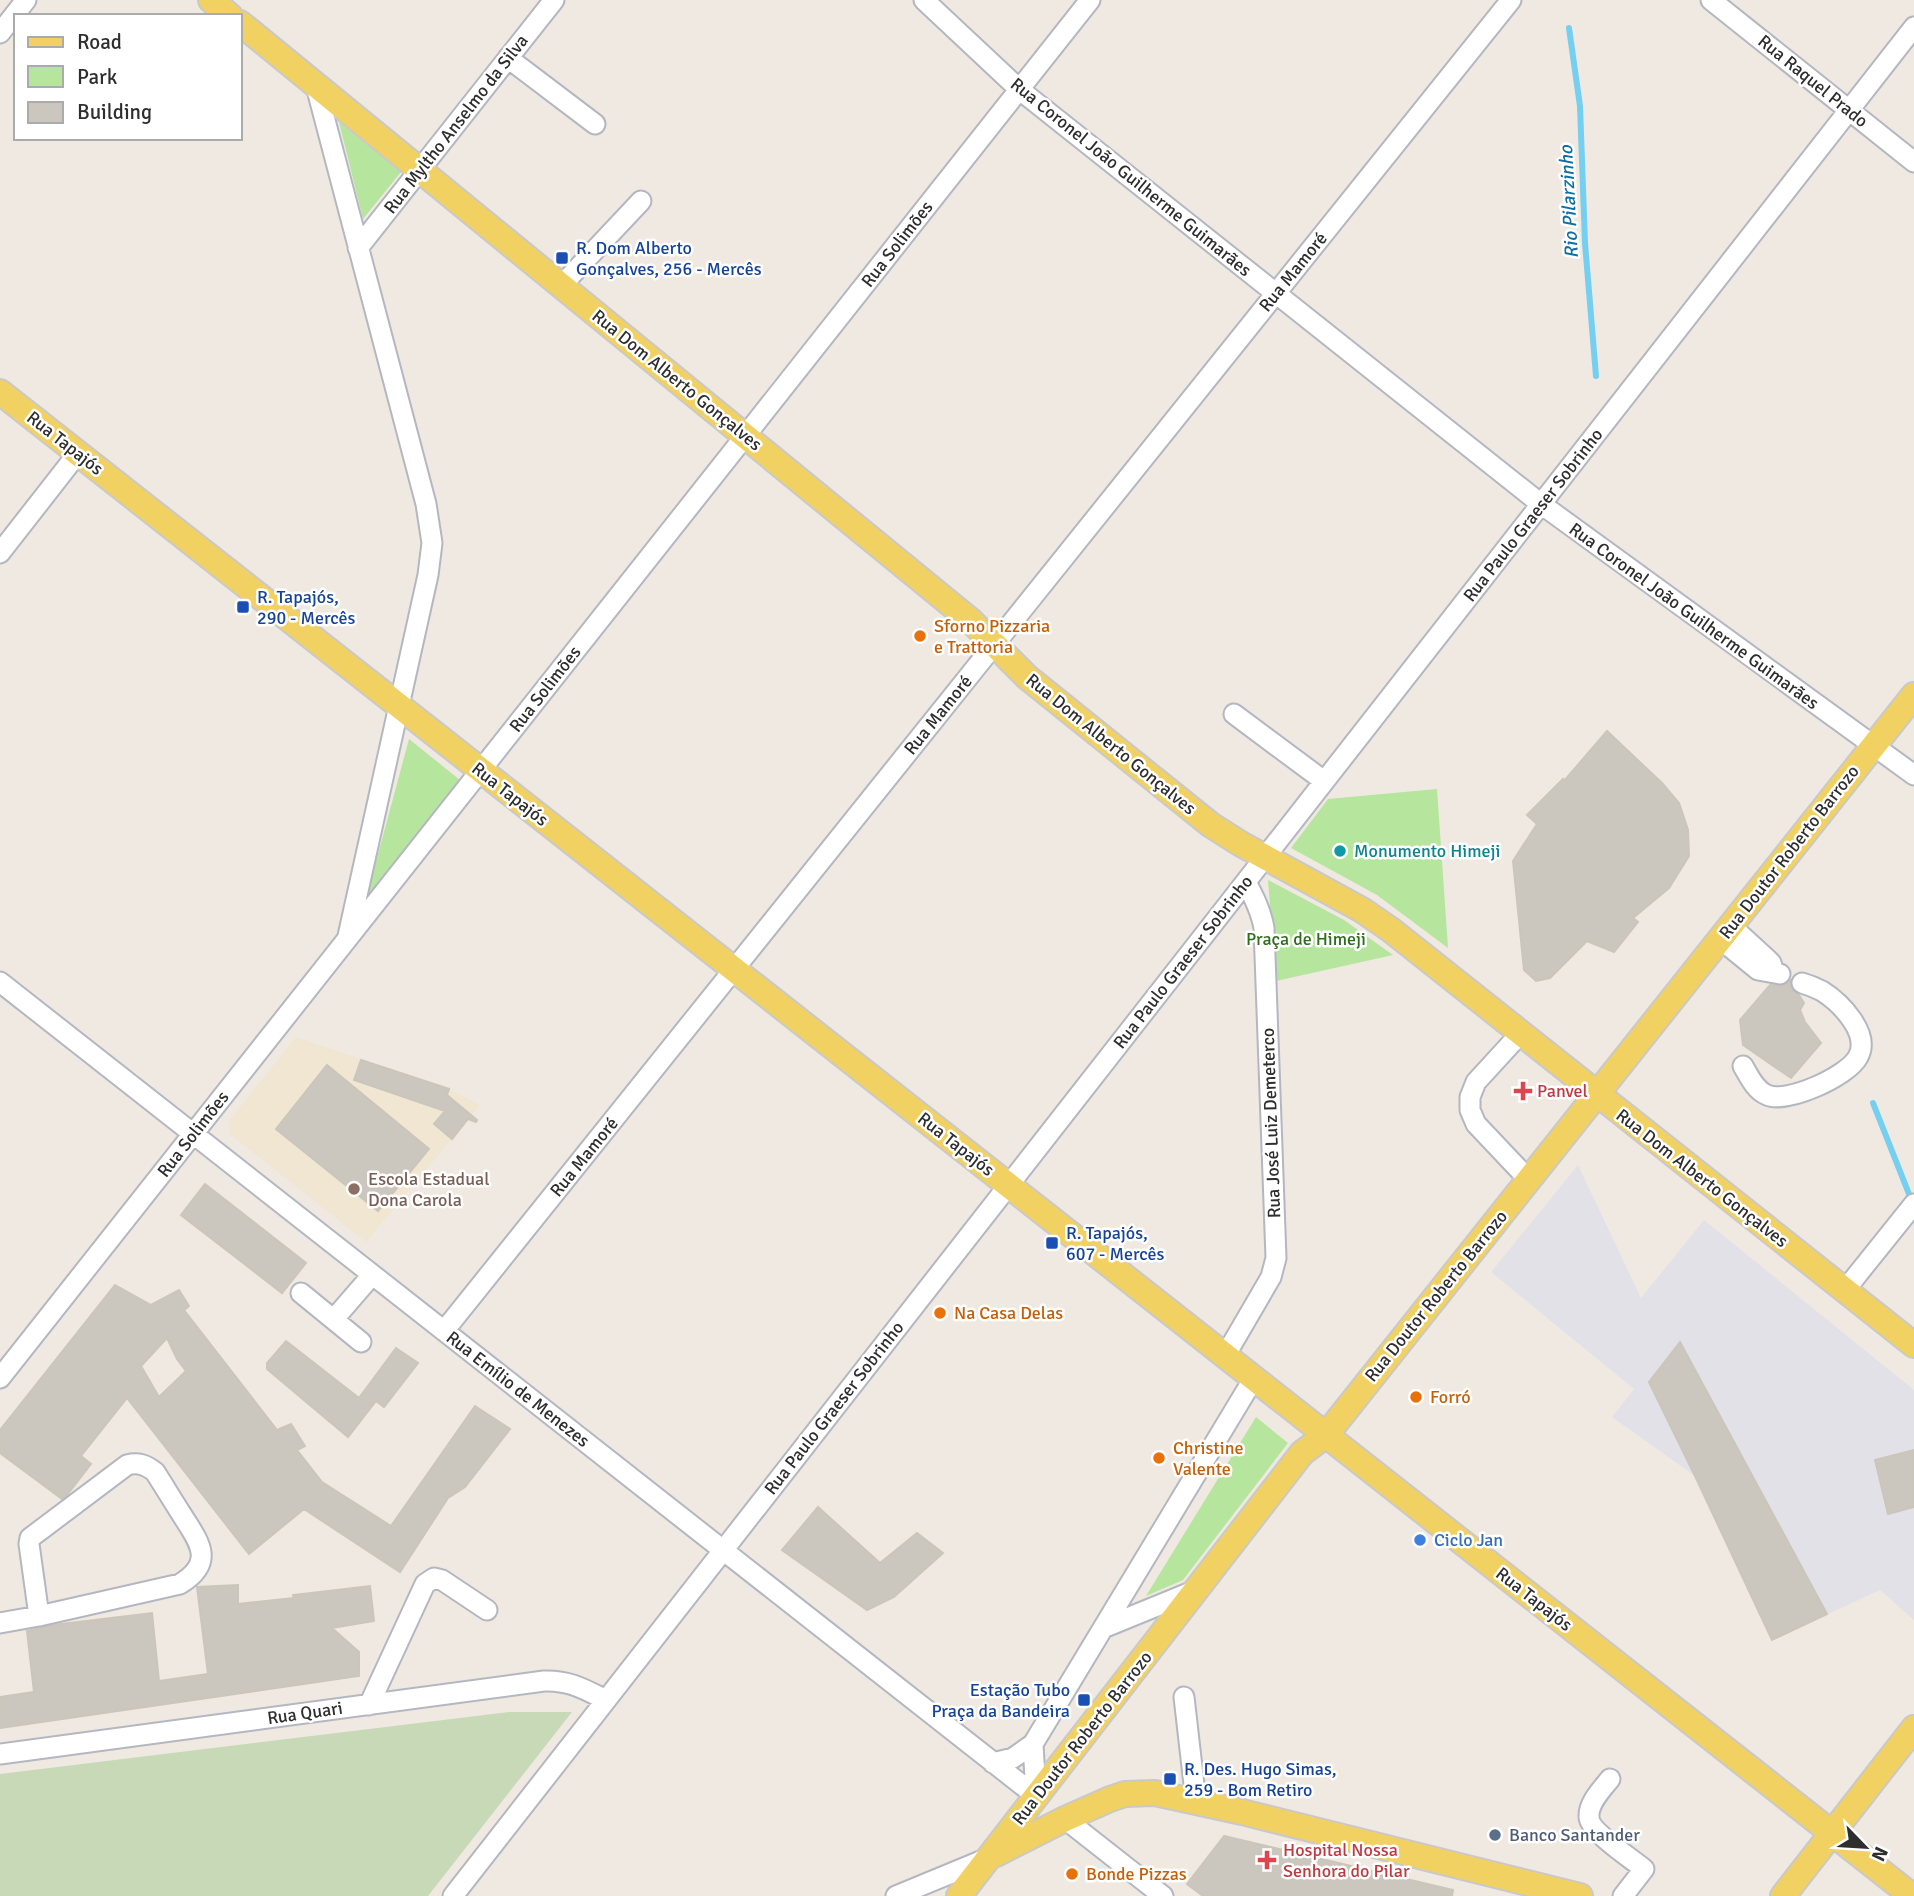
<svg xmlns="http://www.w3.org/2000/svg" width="1914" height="1896" font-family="Signika,sans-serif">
  <rect width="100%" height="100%" fill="#efe9e1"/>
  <path fill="#e3e1e8" d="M1578 1165 1641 1298 1704 1220 1914 1390V1620L1880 1590 1772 1640 1695 1476 1612 1417 1634 1389 1491 1272Z"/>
  <path fill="#f0e6d1" d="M296 1037 449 1089 480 1105 366 1242 230 1134 229 1121Z"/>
  <path fill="#b6e59e" d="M339 122 401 172 363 219Z
    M409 739 460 780 366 899Z
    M1437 789 1448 948 1377 895 1291 848 1328 799Z
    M1268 880 1344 920 1393 955 1276 981Z
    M1256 1417 1288 1443 1183 1580 1146 1596Z"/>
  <path fill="#c8d9b8" d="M509 1712H572L428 1896H0V1774Z"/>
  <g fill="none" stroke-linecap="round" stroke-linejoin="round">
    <path stroke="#75cff0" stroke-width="6" d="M1569 28 1580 106 1585 243 1596 376
      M1873 1103 1909 1194"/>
  </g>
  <path fill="#cbc7bf" stroke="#cbc5ba" stroke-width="2" fill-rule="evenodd" d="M1607 731 1662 783 1679 803 1688 830 1689 856 1669 888 1633 918 1638 922 1614 952 1587 941 1550 978 1536 981 1524 970 1513 861 1537 824 1527 815 1563 779 1564 781Z
    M1790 980 1793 991 1799 995 1804 1003 1800 1010 1805 1022 1821 1043 1791 1078 1743 1045 1740 1020 1770 985 1783 986Z
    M361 1060 449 1089 447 1095 477 1120 476 1122 468 1119 452 1139 434 1124 445 1111 354 1080Z
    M327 1065 429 1149 378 1211 276 1129Z
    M205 1184 306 1263 282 1293 181 1215Z
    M115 1285 151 1305 179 1290 189 1306 184 1310 277 1430 291 1424 305 1446 297 1450 322 1482 391 1526 475 1406 510 1429 465 1487 448 1498 400 1572 304 1509 249 1554 127 1398 81 1456 91 1464 67 1495 62 1499 0 1453V1430ZM167 1338 177 1359 186 1371 159 1397 141 1366Z
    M286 1341 359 1398 396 1348 418 1363 384 1407 376 1401 348 1437 267 1369V1363Z
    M1680 1342 1827 1614 1772 1640 1695 1476 1649 1382Z
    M1914 1450V1507L1888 1514 1875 1460Z
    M818 1507 880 1563 917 1533 943 1553 894 1597 867 1610 782 1550Z
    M238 1585V1604L294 1598 293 1595 370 1586 374 1621 332 1628 359 1652V1676L0 1728V1697L34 1692 27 1631 53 1625 152 1613 159 1681 208 1674 197 1587Z
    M1224 1836 1453 1890 1452 1896H1203L1187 1884Z"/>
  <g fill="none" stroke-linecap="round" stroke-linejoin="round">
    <defs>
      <path id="minor" d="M924 0 1020 90 1541 504 1914 775
        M1711 0 1914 162
        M0 33 26 0
        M508 58 595 124
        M316 86 426 504 432 543 428 575 348 936
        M358 248 554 0
        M561 286 641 201
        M0 553 78 453
        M1234 714 1324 781
        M1731 926 1767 959 1771 963 1774 972
        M1720 939 1758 970 1780 974
        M0 982 1036 1796
        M1520 1034 1476 1082 1470 1097V1110L1476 1124 1529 1180
        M1743 1066C1749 1076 1755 1090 1767 1095 1787 1104 1848 1076 1858 1057 1871 1034 1841 1003 1822 991 1816 988 1809 985 1802 983
        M1845 1290 1914 1204
        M301 1293 361 1342
        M334 1319 372 1275
        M444 1331 1511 0
        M1225 1356 1271 1277 1276 1258 1264 928C1261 911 1254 897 1246 882
        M0 1378 1090 0
        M0 1623 39 1616 180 1584C216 1562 199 1542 182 1515 173 1501 164 1486 155 1472 146 1465 139 1462 127 1465L30 1538 29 1544 39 1616
        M1103 1628 1196 1590
        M1184 1697 1196 1802
        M369 1705 425 1584 434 1578 442 1580 487 1610
        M1033 1744 1036 1796
        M0 1754 544 1681C569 1680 584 1689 606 1700
        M993 1763 1013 1758 1033 1744 1254 1378
        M1610 1779C1602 1789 1588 1803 1589 1817 1589 1831 1632 1859 1644 1869L1623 1896
        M1065 1819 1163 1896
        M453 1896 1914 27
        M896 1896 988 1858"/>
      <path id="major" d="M211 0 230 16
        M240 23 970 620 1027 677 1211 825 1241 844 1362 910 1391 930 1914 1345
        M0 392 1912 1896
        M996 1854 1065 1819 1110 1799 1125 1794 1155 1793 1242 1812 1580 1896
        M959 1896 1302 1453 1326 1435 1914 695
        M1783 1896 1914 1728"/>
    </defs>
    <use href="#minor" stroke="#b4b7c1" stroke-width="23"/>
    <use href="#major" stroke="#c9c9c9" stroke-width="28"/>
    <use href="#minor" stroke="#fff" stroke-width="19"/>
    <use href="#major" stroke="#f2d163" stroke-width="24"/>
  </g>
  <g fill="#1a4fb4" stroke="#fff" stroke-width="2.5">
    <rect x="555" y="251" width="14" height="14" rx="3.5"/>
    <rect x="236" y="600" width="14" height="14" rx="3.5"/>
    <rect x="1045" y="1236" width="14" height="14" rx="3.5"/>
    <rect x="1077" y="1693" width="14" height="14" rx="3.5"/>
    <rect x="1163" y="1772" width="14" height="14" rx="3.5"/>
  </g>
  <g fill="#e8710a" stroke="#fff" stroke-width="2.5">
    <circle cx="920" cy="636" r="7"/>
    <circle cx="940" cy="1313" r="7"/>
    <circle cx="1416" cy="1397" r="7"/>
    <circle cx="1159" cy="1458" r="7"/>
    <circle cx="1072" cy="1874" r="7"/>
  </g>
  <circle fill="#0f9aa8" stroke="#fff" stroke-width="2.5" cx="1340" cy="851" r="7"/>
  <g fill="#e0444e" stroke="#fff" stroke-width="2.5">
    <path d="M1519.5 1080.5h7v7h7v7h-7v7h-7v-7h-7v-7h7z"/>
    <path d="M1263.5 1849.5h7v7h7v7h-7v7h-7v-7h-7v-7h7z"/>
  </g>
  <circle fill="#8d6e63" stroke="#fff" stroke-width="2.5" cx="354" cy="1189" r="7"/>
  <circle fill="#3f7fe0" stroke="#fff" stroke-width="2.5" cx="1420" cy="1540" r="7"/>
  <circle fill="#5c6f8a" stroke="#fff" stroke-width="2.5" cx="1495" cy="1835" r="7"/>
  <g text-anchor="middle" stroke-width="5" stroke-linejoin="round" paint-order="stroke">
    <g font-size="18" fill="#2e2e2e" stroke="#fff">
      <text transform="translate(1813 81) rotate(39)" y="6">Rua Raquel Prado</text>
      <text transform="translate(456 124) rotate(-52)" y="6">Rua Myltho Anselmo da Silva</text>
      <text transform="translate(1131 177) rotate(39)" y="6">Rua Coronel João Guilherme Guimarães</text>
      <text transform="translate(897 244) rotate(-52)" y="6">Rua Solimões</text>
      <text transform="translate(1293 272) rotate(-51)" y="6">Rua Mamoré</text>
      <text transform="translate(677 380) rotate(39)" y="6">Rua Dom Alberto Gonçalves</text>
      <text transform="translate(65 443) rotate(38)" y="6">Rua Tapajós</text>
      <text transform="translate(1533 515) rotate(-52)" y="6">Rua Paulo Graeser Sobrinho</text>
      <text transform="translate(1694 616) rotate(36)" y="6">Rua Coronel João Guilherme Guimarães</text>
      <text transform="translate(545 689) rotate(-52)" y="6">Rua Solimões</text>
      <text transform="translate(938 715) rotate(-51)" y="6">Rua Mamoré</text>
      <text transform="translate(1111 744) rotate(39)" y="6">Rua Dom Alberto Gonçalves</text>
      <text transform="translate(510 794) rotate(38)" y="6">Rua Tapajós</text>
      <text transform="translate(1789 852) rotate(-52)" y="6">Rua Doutor Roberto Barrozo</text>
      <text transform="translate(1183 962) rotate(-52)" y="6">Rua Paulo Graeser Sobrinho</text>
      <text transform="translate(1271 1123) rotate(-92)" y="6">Rua José Luiz Demeterco</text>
      <text transform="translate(193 1134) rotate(-52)" y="6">Rua Solimões</text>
      <text transform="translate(956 1144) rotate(38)" y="6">Rua Tapajós</text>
      <text transform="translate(584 1157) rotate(-51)" y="6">Rua Mamoré</text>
      <text transform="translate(1702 1178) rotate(38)" y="6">Rua Dom Alberto Gonçalves</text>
      <text transform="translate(1436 1296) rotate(-51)" y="6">Rua Doutor Roberto Barrozo</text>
      <text transform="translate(518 1389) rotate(38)" y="6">Rua Emílio de Menezes</text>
      <text transform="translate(834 1408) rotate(-52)" y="6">Rua Paulo Graeser Sobrinho</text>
      <text transform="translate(1534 1599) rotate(38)" y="6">Rua Tapajós</text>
      <text transform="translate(305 1713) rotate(-8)" y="6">Rua Quari</text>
      <text transform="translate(1082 1738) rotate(-52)" y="6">Rua Doutor Roberto Barrozo</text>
    </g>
    <g font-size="18" fill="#164399" stroke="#fff" text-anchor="start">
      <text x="576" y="254">R. Dom Alberto<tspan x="576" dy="21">Gonçalves, 256 - Mercês</tspan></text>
      <text x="257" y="603">R. Tapajós,<tspan x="257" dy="21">290 - Mercês</tspan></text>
      <text x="1066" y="1239">R. Tapajós,<tspan x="1066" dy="21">607 - Mercês</tspan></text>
      <text x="1070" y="1696" text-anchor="end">Estação Tubo<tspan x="1070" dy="21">Praça da Bandeira</tspan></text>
      <text x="1184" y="1775">R. Des. Hugo Simas,<tspan x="1184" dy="21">259 - Bom Retiro</tspan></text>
    </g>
    <g font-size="18" fill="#c56008" stroke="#fff" text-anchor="start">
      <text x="934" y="632">Sforno Pizzaria<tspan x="934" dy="21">e Trattoria</tspan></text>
      <text x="954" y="1319">Na Casa Delas</text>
      <text x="1430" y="1403">Forró</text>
      <text x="1173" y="1454">Christine<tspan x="1173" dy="21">Valente</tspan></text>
      <text x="1086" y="1880">Bonde Pizzas</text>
    </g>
    <g font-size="18" fill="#0d838f" stroke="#fff" text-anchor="start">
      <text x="1354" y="857">Monumento Himeji</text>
    </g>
    <g font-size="18" fill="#2c6e1b" stroke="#fff">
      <text x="1306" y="945">Praça de Himeji</text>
    </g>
    <g font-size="18" fill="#be3a42" stroke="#fff" text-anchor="start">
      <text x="1537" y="1097">Panvel</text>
      <text x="1283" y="1856">Hospital Nossa<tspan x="1283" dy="21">Senhora do Pilar</tspan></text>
    </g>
    <g font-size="18" fill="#785e54" stroke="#fff" text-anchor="start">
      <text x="368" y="1185">Escola Estadual<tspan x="368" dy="21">Dona Carola</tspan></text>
    </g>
    <g font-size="18" fill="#366cbe" stroke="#fff" text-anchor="start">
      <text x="1434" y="1546">Ciclo Jan</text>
    </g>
    <g font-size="18" fill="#4e5e75" stroke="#fff" text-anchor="start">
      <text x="1509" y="1841">Banco Santander</text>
    </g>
    <g font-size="19" font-style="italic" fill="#0d6fa3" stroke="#fff">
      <text transform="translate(1568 202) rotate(-93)" y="7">Rio Pilarzinho</text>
    </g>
  </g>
  <rect x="14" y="14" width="228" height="126" fill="#ffffff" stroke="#ababab" stroke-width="2"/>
  <rect x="28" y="37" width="35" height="10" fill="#f2d163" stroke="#ababab" stroke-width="2"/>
  <text x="77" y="49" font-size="21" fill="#2e2e2e">Road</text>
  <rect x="28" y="66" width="35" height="21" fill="#b6e59e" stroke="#ababab" stroke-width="2"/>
  <text x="77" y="84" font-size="21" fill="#2e2e2e">Park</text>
  <rect x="28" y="102" width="35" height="21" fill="#cbc7bf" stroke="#ababab" stroke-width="2"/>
  <text x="77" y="119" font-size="21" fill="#2e2e2e">Building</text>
  <g transform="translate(1865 1847) rotate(115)" stroke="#ffffff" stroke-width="5" paint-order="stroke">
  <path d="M0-5L12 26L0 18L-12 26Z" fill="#2e2e2e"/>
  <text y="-10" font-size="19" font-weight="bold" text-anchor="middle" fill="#2e2e2e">N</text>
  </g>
</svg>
